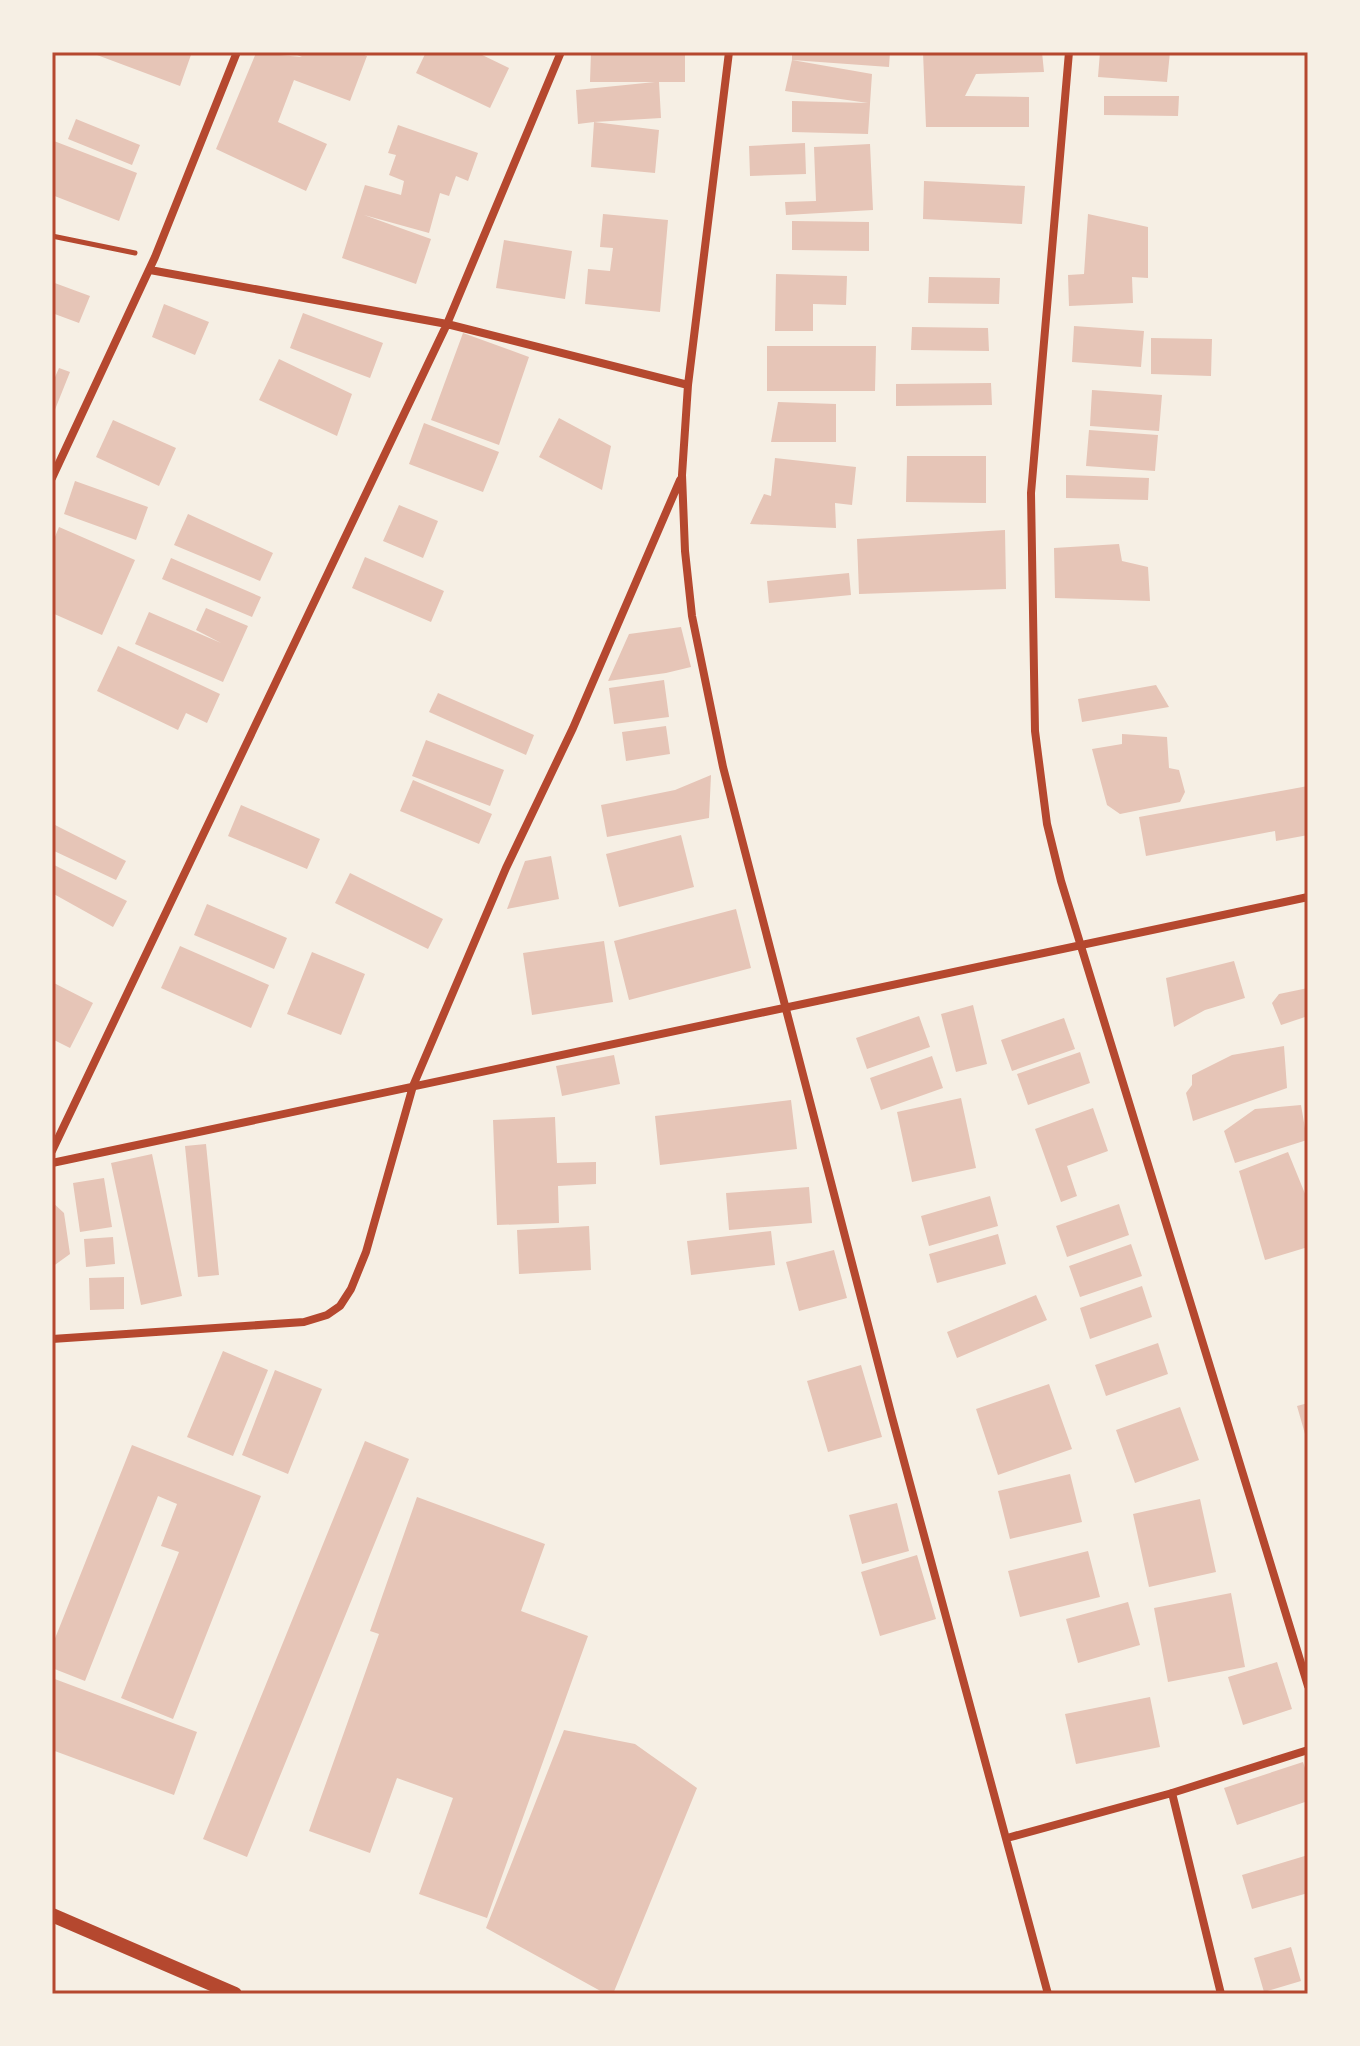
<svg xmlns="http://www.w3.org/2000/svg" width="1360" height="2046" font-family="'Open Sans',sans-serif">
  <rect width="100%" height="100%" fill="#f6efe4"/>
  <path fill="#e6c5b7" d="M89 52H192L180 86Z
    M290 52H356L367 56 350 101 294 80 278 122 327 144 306 191 216 149 256 53 302 57Z
    M426 52H476L509 68 490 108 416 73Z
    M591 52H685V82H659L661 118 594 122 659 130 655 173 591 167 594 122 578 124 576 90 655 82H590Z
    M792 52H890L889 67 792 60Z
    M923 52H1042L1044 72 976 74 965 96 1029 97V127H926Z
    M1100 52H1170L1167 82 1098 77Z
    M792 60 872 74 868 134 792 132V101L868 103 785 91Z
    M1104 96H1179L1178 116 1104 115Z
    M76 119 140 145 132 165 68 139Z
    M398 125 478 153 468 181 456 176 449 196 440 193 429 233 364 215 431 239 416 284 342 258 365 185 401 195 404 181 389 175 396 155 388 153Z
    M54 141 137 173 119 221 52 195V148Z
    M805 143 806 174 750 176 749 146Z
    M870 144 873 210 786 215 785 202 816 201 814 147Z
    M924 181 1025 186 1022 224 923 219Z
    M603 214 668 220 660 312 585 304 588 269 610 271 613 248 600 247Z
    M1088 214 1148 227V278L1132 277 1133 303 1069 306 1068 275 1084 274Z
    M792 221 869 222V251L792 250Z
    M504 240 572 251 565 299 496 288Z
    M776 274 847 276 846 305 813 304V331H775Z
    M929 277 1000 278 999 304 928 303Z
    M52 282 90 296 79 323 52 313Z
    M164 304 209 322 195 355 152 337Z
    M303 313 383 343 370 378 290 348Z
    M1074 326 1144 331 1141 367 1072 362Z
    M912 327 988 328 989 351 911 350Z
    M463 333 529 357 499 445 431 420Z
    M1151 338 1212 339 1211 376 1151 374Z
    M767 346H876L875 391H767Z
    M279 359 352 394 337 436 259 400Z
    M59 368 70 372 52 417V384Z
    M991 383 992 405 896 406V384Z
    M1092 390 1162 395 1159 431 1090 426Z
    M778 402 836 404V442H771Z
    M559 418 611 446 602 490 539 457Z
    M113 420 176 448 159 486 96 457Z
    M424 423 499 452 483 492 409 464Z
    M1089 430 1158 435 1155 471 1086 466Z
    M907 456H986V503L906 502Z
    M775 458 856 467 852 505 835 503 836 528 750 524 764 494 771 496Z
    M1066 475 1149 478 1148 500 1066 498Z
    M75 481 148 507 136 540 64 514Z
    M399 505 438 521 423 558 383 541Z
    M188 514 273 553 260 581 174 545Z
    M59 527 135 560 102 635 52 613V544Z
    M1005 530 1006 589 859 594 857 539Z
    M1119 544 1122 561 1148 567 1150 601 1055 598 1054 548Z
    M365 557 444 591 431 622 352 588Z
    M171 558 261 597 252 617 162 579Z
    M849 573 851 595 769 603 767 581Z
    M206 608 248 626 223 682 135 644 149 612 221 643 196 630Z
    M681 627 691 667 666 673 608 681 629 634Z
    M118 646 220 694 207 723 186 713 178 730 97 691Z
    M664 680 669 717 614 724 609 688Z
    M1156 685 1169 707 1082 722 1078 699Z
    M438 693 534 735 526 755 429 712Z
    M666 726 670 754 626 761 622 732Z
    M1122 734 1167 737 1169 768 1179 770 1185 792 1180 802 1120 814 1107 805 1092 749 1122 744Z
    M426 740 504 770 490 806 412 776Z
    M711 775 709 818 607 837 601 805 675 790Z
    M413 780 492 814 479 844 400 811Z
    M1308 786V835L1276 841 1275 831 1146 856 1139 817Z
    M241 805 320 839 307 869 228 836Z
    M55 825 126 861 116 880 52 850V832Z
    M681 835 694 887 619 907 606 854Z
    M551 856 559 899 507 909 525 861Z
    M52 864 127 901 113 927 52 893Z
    M350 873 443 919 428 949 335 903Z
    M207 904 287 938 274 969 194 935Z
    M736 909 751 968 629 1000 614 941Z
    M604 941 613 1002 532 1015 523 953Z
    M180 946 269 985 251 1028 161 988Z
    M312 952 365 974 341 1035 287 1014Z
    M1234 961 1245 998 1205 1010 1174 1027 1166 978Z
    M52 982 93 1003 70 1048 52 1039Z
    M1308 988V1016L1281 1025 1272 1003 1279 994Z
    M973 1005 987 1064 956 1072 941 1014Z
    M919 1016 930 1047 867 1069 856 1038Z
    M1064 1018 1075 1049 1012 1071 1001 1040Z
    M1284 1046 1287 1088 1193 1121 1186 1093 1192 1085V1075L1232 1055Z
    M1080 1052 1090 1083 1028 1105 1017 1074Z
    M614 1055 620 1084 562 1096 556 1066Z
    M932 1056 943 1088 881 1110 870 1078Z
    M961 1098 976 1168 912 1182 897 1112Z
    M791 1100 797 1149 660 1165 655 1116Z
    M1301 1105 1307 1140 1235 1163 1224 1131 1255 1109Z
    M1093 1108 1108 1151 1067 1166 1077 1196 1061 1202 1035 1129Z
    M555 1117 557 1163 596 1162V1184L558 1186 559 1223 497 1225 493 1120Z
    M206 1144 219 1275 198 1277 185 1146Z
    M1288 1152 1308 1201V1247L1265 1260 1239 1171Z
    M152 1154 182 1296 141 1305 111 1163Z
    M104 1178 112 1227 80 1232 73 1183Z
    M809 1187 812 1223 729 1230 726 1193Z
    M990 1196 998 1226 929 1246 921 1216Z
    M52 1202 64 1213 70 1254 52 1267Z
    M1119 1204 1129 1235 1067 1257 1056 1226Z
    M589 1226 591 1270 519 1274 517 1230Z
    M771 1231 775 1265 691 1275 687 1241Z
    M998 1234 1006 1264 937 1283 929 1254Z
    M113 1237 115 1264 86 1267 84 1239Z
    M1131 1244 1142 1276 1080 1297 1069 1266Z
    M834 1250 847 1298 799 1311 786 1262Z
    M124 1277V1309L90 1310 89 1278Z
    M1142 1286 1152 1317 1090 1339 1080 1308Z
    M1036 1295 1047 1320 957 1358 947 1332Z
    M1158 1343 1168 1374 1106 1396 1095 1365Z
    M223 1351 268 1370 233 1456 187 1437Z
    M861 1365 882 1437 828 1452 807 1381Z
    M275 1370 322 1389 288 1474 242 1455Z
    M1049 1384 1072 1449 998 1475 976 1409Z
    M1308 1403V1441H1307L1297 1406Z
    M1180 1407 1199 1460 1135 1483 1116 1430Z
    M365 1441 409 1459 247 1857 203 1839Z
    M132 1445 261 1496 173 1719 121 1698 179 1552 161 1546 177 1504 158 1496 85 1681 52 1668V1646Z
    M1070 1474 1082 1522 1010 1539 998 1491Z
    M417 1497 545 1544 521 1611 588 1636 487 1918 419 1894 453 1798 397 1778 370 1853 309 1831 379 1634 370 1631Z
    M1200 1499 1216 1572 1149 1587 1133 1514Z
    M897 1503 909 1551 862 1564 849 1515Z
    M1088 1551 1100 1597 1020 1617 1008 1571Z
    M917 1555 936 1619 880 1636 861 1572Z
    M1231 1593 1245 1667 1168 1682 1154 1608Z
    M1128 1602 1140 1645 1078 1663 1066 1619Z
    M1277 1662 1292 1709 1243 1725 1228 1677Z
    M52 1678 197 1732 174 1795 52 1750Z
    M1150 1697 1160 1747 1076 1764 1065 1714Z
    M564 1730 635 1744 697 1788 613 1994H606L486 1928Z
    M1303 1762 1308 1777V1801L1237 1825 1224 1788Z
    M1308 1855V1893L1252 1909 1242 1875Z
    M1291 1947 1301 1981 1264 1992 1254 1958Z"/>
  <g fill="none" stroke-linecap="round" stroke-linejoin="round">
    <path stroke="#b5482f" stroke-width="5" d="M52 236 135 253"/>
    <path stroke="#b5482f" stroke-width="8" d="M729 52 688 385 682 475 685 551 692 616 723 767 892 1417 1048 1994
      M1069 52 1031 493 1035 731 1047 824 1061 881 1308 1686
      M150 270 447 324 688 385
      M52 478 155 257 237 52
      M52 1151 447 324 561 52
      M52 1163 1308 897
      M52 1339 304 1322 327 1315 340 1306 351 1289 366 1252 413 1086 506 868 573 728 680 480
      M1172 1793 1221 1994
      M1007 1838 1172 1793 1308 1750"/>
    <path stroke="#b5482f" stroke-width="14" d="M52 1915 235 1994"/>
  </g>
  <rect width="1360" height="2046" fill="none" stroke="#f6efe4" stroke-width="108"/>
  <rect x="54" y="54" width="1252" height="1938" fill="none" stroke="#b5482f" stroke-width="3"/>
</svg>
